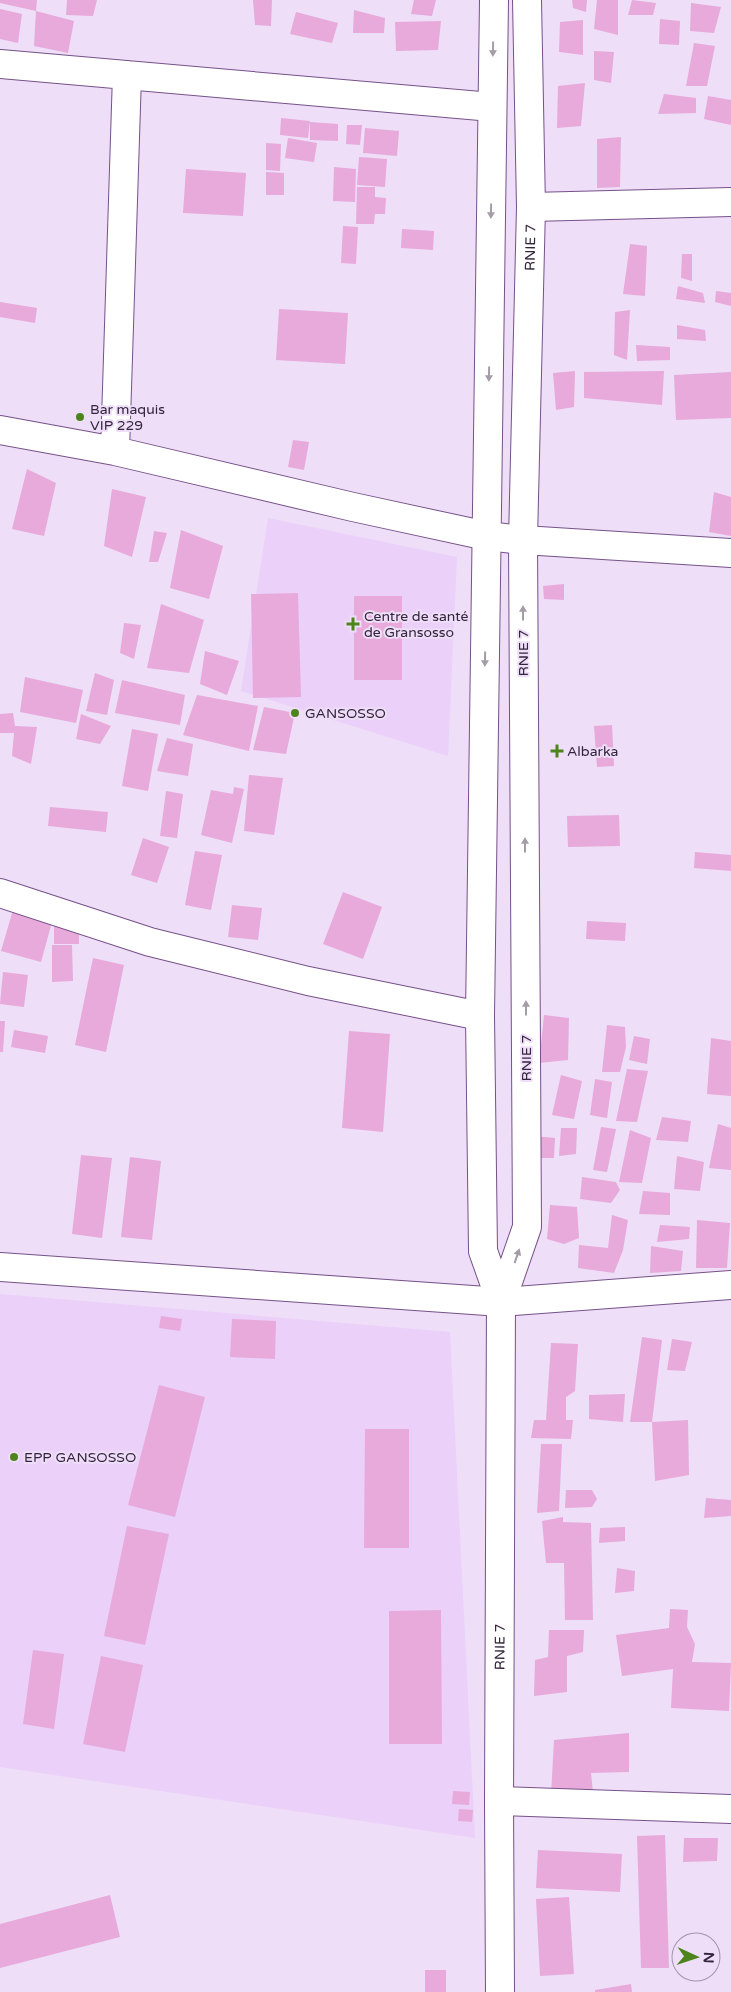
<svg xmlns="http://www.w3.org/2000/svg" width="731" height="1992" font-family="'Varela Round',sans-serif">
  <rect width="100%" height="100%" fill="#eedef8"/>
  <path fill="#ebd0fa" d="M268 518 457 557 448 756 241 691Z
    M0 1294 450 1332 475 1838 0 1767Z"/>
  <path fill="#e7aadb" d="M0 0H37L36 11 74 21 68 53 34 46 36 11 0 3Z
    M67 0H97L93 16 66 15Z
    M253 0H272L271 26 255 25Z
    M414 0H436L432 16 411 14Z
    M572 0H587L586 12 573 8Z
    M597 0H618V35L594 29Z
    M632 0 656 3 653 15H628Z
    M691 3 721 7 714 33 690 31Z
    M0 9 22 14 18 43 0 39Z
    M354 10 385 18 384 33H353Z
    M296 12 338 23 332 43 290 34Z
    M660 19 680 21 679 45 659 44Z
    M583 20V55L559 52 560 22Z
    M441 21 438 50 396 51 395 22Z
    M694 43 715 46 707 86H686Z
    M594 51 614 52 611 83 594 80Z
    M585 83 581 126 557 128 558 86Z
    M664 94 696 98V113L658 114Z
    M708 96 731 100V125L704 119Z
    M281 118 310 121 308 138 280 135Z
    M310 122 338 124V141L310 140Z
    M347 125H362L360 145 346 144Z
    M365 128 399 131 397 156 363 153Z
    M621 137 620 187 597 188V139Z
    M288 138 317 143 314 162 285 158Z
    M266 143 281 144 280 171 266 170Z
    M359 157 387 159 385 187 357 185Z
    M334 167 356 169 355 202 333 201Z
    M186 169 246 173 243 216 183 213Z
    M266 172 284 173V195H266Z
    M357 187H375V197L386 198 385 214H375L374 224H356Z
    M343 226 358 227 356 264 341 263Z
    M402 229 434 231 433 250 401 248Z
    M630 244 647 246 645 296 623 294Z
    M682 254H692V281L681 278Z
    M678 286 703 293 705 303 676 299Z
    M716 291 731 293V306L715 302Z
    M0 302 37 308 35 323 0 317Z
    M279 309 348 313 345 364 276 360Z
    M630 310 627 360 614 355 615 312Z
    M677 325 705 330 706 341 677 339Z
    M636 345 670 347V360L637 361Z
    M575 371 574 407 556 410 553 373Z
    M664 371 662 405 584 398V372Z
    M731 372V418L676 420 674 375Z
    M293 440 309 442 304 470 288 467Z
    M27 469 56 483 44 536 12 529Z
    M112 489 146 497 132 557 104 546Z
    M714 492 731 497V536L709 532Z
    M181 530 223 546 209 599 170 588Z
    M154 531 167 533 158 562H149Z
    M564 584V600L544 599 543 586Z
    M298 593 301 697 253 698 251 594Z
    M354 596H402V680H354Z
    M161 604 204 620 189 673 147 668Z
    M124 623 141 625 134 659 120 653Z
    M205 651 239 661 227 695 200 684Z
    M95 673 114 680 107 715 86 711Z
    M25 677 83 690 76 723 20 712Z
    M122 680 185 695 180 725 115 713Z
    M197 695 258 706 249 751 183 735Z
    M264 707 295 713 286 754 253 750Z
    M13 713 15 726 37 727 31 764 12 756 14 733H0V714Z
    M81 714 111 726 100 744 76 739Z
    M612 725 614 766 597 767 594 726Z
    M132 729 158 734 148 791 122 786Z
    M167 738 193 744 188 776 157 771Z
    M249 775 283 778 274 835 244 831Z
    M234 787 244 789 232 843 201 835 211 790 233 794Z
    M166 791 183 794 177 838 160 836Z
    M50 807 108 812 106 832 48 826Z
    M619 815 620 846 568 847 567 816Z
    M143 838 169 847 157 883 131 875Z
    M195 851 222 855 211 910 185 905Z
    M695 852 731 855V871L694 868Z
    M343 892 382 907 363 959 323 944Z
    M232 905 262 908 258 940 228 937Z
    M13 910 52 922 41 962 1 951Z
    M587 921 626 923 625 941 586 939Z
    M54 924 79 925V944H54Z
    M52 945H72L73 981 52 982Z
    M93 958 124 965 106 1052 75 1045Z
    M3 972 28 975 24 1007 0 1004Z
    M544 1015 569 1018 568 1060 539 1063Z
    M0 1021H5L3 1052H0Z
    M607 1025 625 1027 626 1047 620 1072H602Z
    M14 1030 48 1036 45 1053 11 1047Z
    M349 1031 390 1034 383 1132 342 1128Z
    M634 1036 650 1039 647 1064 629 1060Z
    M711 1038 731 1041V1096L707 1094Z
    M627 1069 648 1071 637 1122 616 1121Z
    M561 1075 582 1081 574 1119 552 1115Z
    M595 1079 612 1082 607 1118 590 1115Z
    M662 1117 691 1121 688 1142 656 1140Z
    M718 1124 731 1128V1170L709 1168Z
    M601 1127 616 1129 607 1172 593 1170Z
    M561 1128H577L576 1154 559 1156Z
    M630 1130 651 1138 642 1183 619 1182Z
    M534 1136 555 1138 554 1158H531Z
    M81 1155 112 1158 102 1238 72 1234Z
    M677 1156 704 1162 700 1191 674 1189Z
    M130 1157 161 1161 152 1240 121 1237Z
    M582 1177 616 1182 620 1190 611 1203 580 1199Z
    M643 1191 670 1193V1215L639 1214Z
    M550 1205 577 1207 579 1238 564 1244 547 1239Z
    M612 1215 628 1220 623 1250 614 1273 578 1268 579 1245 608 1248Z
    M697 1220 730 1223 727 1268H696Z
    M660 1225 690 1227 689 1239 657 1242Z
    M651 1246 683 1251 681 1271 650 1273Z
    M161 1316 182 1319 180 1331 159 1328Z
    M232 1319 276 1321 275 1359 230 1357Z
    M642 1337 662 1340 652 1422H630Z
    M672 1339 692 1342 685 1371 667 1370Z
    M551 1343 578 1344 575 1391 566 1397V1420H573L571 1439 531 1438 534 1420H546Z
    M159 1385 205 1397 175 1517 128 1505Z
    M625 1394 623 1422 589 1419V1395Z
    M688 1420 689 1475 655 1481 652 1422Z
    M365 1429H409V1548H364Z
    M541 1444H562L559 1511 537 1513Z
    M566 1490H592L597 1499 592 1507 565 1508Z
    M706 1498 731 1500V1516L704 1518Z
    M563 1517V1522L591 1523 593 1620H565L564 1563H546L542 1521Z
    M127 1526 169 1534 145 1645 104 1636Z
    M625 1527V1541L599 1543 600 1528Z
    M617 1568 635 1571 634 1591 615 1593Z
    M670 1609 688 1610 687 1627 695 1644 692 1662 731 1663 729 1711 671 1708 673 1669 622 1676 616 1635 669 1628Z
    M441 1610 442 1744H389V1611Z
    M549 1630H584L583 1652 567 1656V1692L534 1696 535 1660 548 1657Z
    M33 1650 64 1654 54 1729 23 1724Z
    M101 1656 143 1665 125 1752 83 1744Z
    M629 1733V1772L591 1773 593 1792 551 1795 554 1740Z
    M453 1791 470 1792 469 1805 452 1804Z
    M459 1809 473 1810 472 1822 458 1821Z
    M665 1835 669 1968H641L637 1836Z
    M684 1838H718L717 1861 683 1862Z
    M538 1850 622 1854 620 1892 536 1888Z
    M110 1895 120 1937 0 1968V1924Z
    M569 1897 574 1974 540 1976 536 1899Z
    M425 1970H446V1992H425Z
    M631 1984 632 1992H595V1990Z"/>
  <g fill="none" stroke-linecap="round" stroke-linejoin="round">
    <defs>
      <path id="minor" d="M0 64 492 107
        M531 207 731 202
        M0 430 115 451 353 507 487 536 523 540 731 553
        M115 451 127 75
        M0 893 150 942 308 981 480 1016
        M0 1267 501 1302 731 1285
        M499 1801 731 1809"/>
      <g id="major">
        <path d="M494 0 480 1016 483 1251 501 1302"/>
        <path id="s1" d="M500 1992 499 1801 501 1302 527 1227 523 540 531 207 527 0"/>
      </g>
    </defs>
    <use href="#minor" stroke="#765188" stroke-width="30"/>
    <use href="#major" stroke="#765188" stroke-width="30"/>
    <use href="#minor" stroke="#fff" stroke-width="28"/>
    <use href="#major" stroke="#fff" stroke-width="28"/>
  </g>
  <defs><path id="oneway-solid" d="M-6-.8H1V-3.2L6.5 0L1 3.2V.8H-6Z" transform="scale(1.25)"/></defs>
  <g fill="#a49ca7">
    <use href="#oneway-solid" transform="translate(493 49) rotate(91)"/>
    <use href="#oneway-solid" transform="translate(491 211) rotate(91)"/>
    <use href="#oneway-solid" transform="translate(489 374) rotate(91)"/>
    <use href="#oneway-solid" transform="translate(523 613) rotate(-90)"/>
    <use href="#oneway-solid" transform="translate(485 659) rotate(91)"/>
    <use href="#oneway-solid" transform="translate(525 845) rotate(-90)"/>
    <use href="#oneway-solid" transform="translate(526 1008) rotate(-90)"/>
    <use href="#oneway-solid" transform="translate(517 1256) rotate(-71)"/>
  </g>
  <g fill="#4e841c" stroke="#eedef8" stroke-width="2">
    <circle cx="80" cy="417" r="5"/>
    <path d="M350.5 616.5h5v5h5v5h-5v5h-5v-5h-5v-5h5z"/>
    <circle cx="295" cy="713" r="5"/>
    <path d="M554.5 743.5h5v5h5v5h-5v5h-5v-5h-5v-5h5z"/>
    <circle cx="14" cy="1457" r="5"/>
  </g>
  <g text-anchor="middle" stroke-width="4" stroke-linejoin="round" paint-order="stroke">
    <g font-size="14" fill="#34243c" stroke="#eedef8">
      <text dy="5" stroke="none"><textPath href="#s1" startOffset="1749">RNIE 7</textPath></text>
      <text transform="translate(523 653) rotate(-90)" y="5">RNIE 7</text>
      <text transform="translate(526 1058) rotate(-90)" y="5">RNIE 7</text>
      <text dy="5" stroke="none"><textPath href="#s1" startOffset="345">RNIE 7</textPath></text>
    </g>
    <g font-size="14" fill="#34243c" stroke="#eedef8" text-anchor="start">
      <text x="90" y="414">Bar maquis<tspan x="90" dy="16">VIP 229</tspan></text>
      <text x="364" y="621">Centre de santé<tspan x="364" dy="16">de Gransosso</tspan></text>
      <text x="305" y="718">GANSOSSO</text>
      <text x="567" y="756">Albarka</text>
      <text x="24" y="1462">EPP GANSOSSO</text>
    </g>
  </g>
  <g transform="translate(696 1957) rotate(93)"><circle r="24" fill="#eedef8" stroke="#a494ad"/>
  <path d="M0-4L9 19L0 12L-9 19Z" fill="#4e841c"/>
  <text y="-8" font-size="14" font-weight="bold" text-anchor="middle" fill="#34243c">N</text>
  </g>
</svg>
